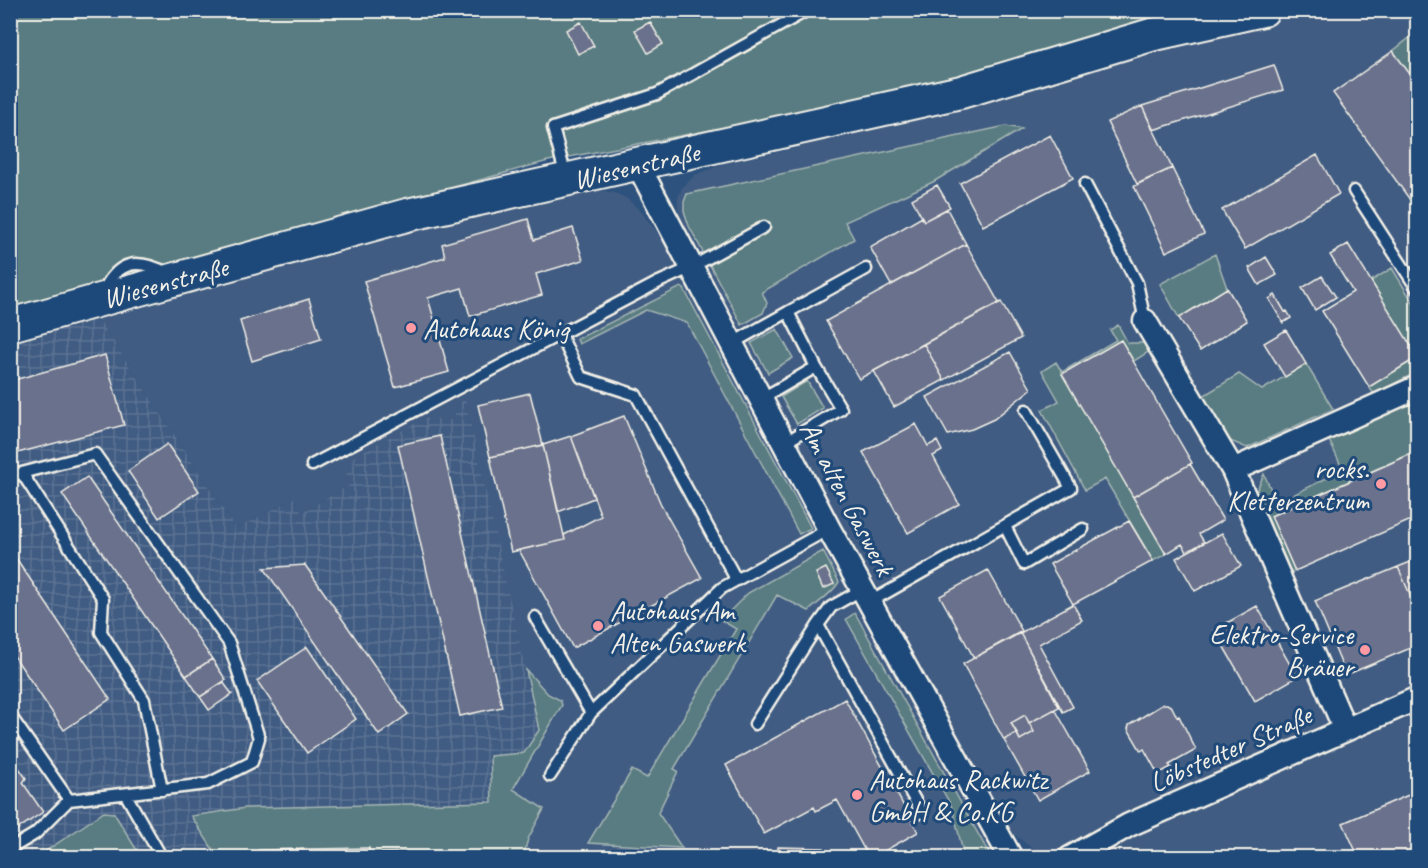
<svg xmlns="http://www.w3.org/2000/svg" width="1428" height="868" font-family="Caveat,sans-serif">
  <defs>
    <pattern id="industrial-grid" width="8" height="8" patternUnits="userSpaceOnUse" patternTransform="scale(1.5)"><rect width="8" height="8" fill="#405b82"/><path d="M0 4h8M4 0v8" fill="none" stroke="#5c7394"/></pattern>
  </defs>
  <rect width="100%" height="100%" fill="#2e527e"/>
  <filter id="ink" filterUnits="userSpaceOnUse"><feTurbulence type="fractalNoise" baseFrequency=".0167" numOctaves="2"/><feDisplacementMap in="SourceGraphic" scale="12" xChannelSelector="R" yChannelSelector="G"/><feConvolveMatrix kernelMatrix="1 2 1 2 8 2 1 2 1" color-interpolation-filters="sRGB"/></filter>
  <g filter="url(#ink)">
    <path fill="#405b82" d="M1354 11H1417V685L1115 819 1062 851 1048 852 1034 850 1011 832 1004 821 806 462 678 217V197L682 188 695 175 726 163 793 149 826 137 1208 34 1284 19Z
      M598 190 615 193 626 198 639 209 662 239 852 594 999 857H218L493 801 458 405 454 419 441 423 346 476 351 485 302 512 294 498 236 529 95 313 342 244 528 204Z
      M1417 708V857L1094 858 1111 845Z"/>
    <path fill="url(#industrial-grid)" d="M95 313 236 529 294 498 302 512 350 485 346 476 354 456 426 418 432 416 437 418 441 423 453 419 458 405 465 399 539 730 493 802 246 808 192 817 218 857 11 858V337Z"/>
    <path fill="#597c81" stroke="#a6b6b4" stroke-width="1.5" d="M11 11H1204L977 72 836 106 548 161 11 310Z
      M1412 36 1417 45V85L1393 51Z
      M1006 126 1022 129 933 182 845 222 854 239 762 292 767 303 763 313 742 325 689 226 684 211V202L687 194Z
      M1215 254 1227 288 1179 318 1160 284Z
      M1392 268 1417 309V357L1371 281Z
      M681 287 684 289 811 528 799 534 687 323 646 310 579 344 577 339Z
      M1118 325 1128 343H1150L1153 349 1134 361 1121 340 1062 374 1166 554 1153 561 1105 479 1085 490 1042 410 1059 401 1042 371 1056 362 1062 372 1116 340 1110 330Z
      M777 329 793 358 768 373 751 343Z
      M1417 358V372L1374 394 1369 387Z
      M1306 364 1333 409 1247 448 1228 440 1201 401 1203 396 1239 374 1262 390Z
      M807 381 823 408 797 424 781 397Z
      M1417 400V451L1271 516 1295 571 1287 576 1255 494 1264 474 1277 503 1343 470 1329 440Z
      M823 551 839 582C832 594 819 601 809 611L777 595 674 769 678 771 658 813 682 848 588 843 632 770 647 778 736 629 721 620 748 593Z
      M855 613 991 857H964L953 809 846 619Z
      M526 670 548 694 560 700 562 705 513 789 544 809 528 839 523 857H218L191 816 246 808 492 802 490 756 524 753 539 730Z
      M104 812 114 813 141 857H37Z"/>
    <path fill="#69718c" stroke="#f4f1e8" stroke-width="1.5" d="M581 22 594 46 578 54 566 30Z
      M650 22 663 44 648 53 635 30Z
      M1393 51 1418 85V211L1333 93Z
      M1274 65 1283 90 1153 130 1142 106Z
      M1142 106 1172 168 1137 184 1107 122Z
      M1050 135 1073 178 983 226 960 183Z
      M1317 155 1339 194 1245 249 1222 210Z
      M1172 168 1204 234 1166 252 1134 186Z
      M937 185 950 207 924 221 912 199Z
      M947 209 966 244 891 285 870 247 922 217 924 221Z
      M528 219 534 240 573 228 583 260 536 274 542 295 470 316 462 288 428 298 449 372 395 387 364 281 445 257 442 244Z
      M966 244 999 303 859 379 826 321Z
      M1348 244 1418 357 1369 387 1322 311 1353 292 1330 255Z
      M1266 257 1277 275 1259 285 1249 268Z
      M1322 276 1336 297 1315 310 1302 288Z
      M1227 288 1247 321 1200 351 1179 318Z
      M1275 295 1285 312 1287 311 1291 318 1283 323 1269 299Z
      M309 299 321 339 252 361 240 321Z
      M1001 302 1021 338 944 380 924 344Z
      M1286 330 1306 364 1285 377 1264 343Z
      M1121 340 1192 463 1133 497 1062 374Z
      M924 344 944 380 894 407 874 371Z
      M1010 352 1031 389 994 419 972 429 948 435 927 397Z
      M105 355 124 425 10 455V381Z
      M530 393 543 445 490 457 478 405Z
      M624 416 662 507 702 578 573 648 519 550 565 540 564 535 601 516 571 436Z
      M916 424 928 446 937 441 942 451 933 456 959 504 908 533 863 452Z
      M440 436 502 707 460 716 398 445Z
      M571 436 594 498 558 512 543 445Z
      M167 444 199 491 159 518 128 471Z
      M543 445 565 540 511 552 490 457Z
      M1418 451V517L1295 571 1271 516Z
      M1190 464 1223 520 1199 534 1204 542 1187 552 1182 544 1166 554 1133 497Z
      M87 477 212 659 186 676 62 494Z
      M1129 521 1153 561 1073 604 1050 564Z
      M1222 533 1241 566 1195 591 1176 558Z
      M10 549 110 699 64 730 10 650Z
      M1418 559V613L1398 567Z
      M305 565 408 714 379 735 264 568Z
      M1398 567 1418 613V645L1346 675 1315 601Z
      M826 568 834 584 823 589 816 573Z
      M988 570 1022 631 974 658 940 596Z
      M1073 604 1082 620 1039 644 1073 707 1063 712 1020 633Z
      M1257 606 1297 677 1255 701 1214 630Z
      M1020 633 1059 707 1029 723 1025 715 1011 723 1017 733 1004 740 963 664Z
      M307 647 356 719 307 753 257 681Z
      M212 659 226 680 200 697 186 676Z
      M223 682 232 694 209 710 200 697Z
      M845 699 918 832 872 858H869L837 800 816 811 814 807 764 834 726 765Z
      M1163 704H1167L1172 707 1177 717 1179 716 1196 750 1169 765 1171 767 1158 774 1144 749 1141 751 1128 729 1129 725Z
      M1055 709 1090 771 1038 800 1004 740 1017 733 1020 740 1034 732 1029 723Z
      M1025 715 1034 732 1020 740 1011 723Z
      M10 755 26 778 23 783 43 812 10 834Z
      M1418 791V858H1359L1343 823Z
      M778 847 824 848V858H778Z
      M369 848V853L418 852V858H259V850Z"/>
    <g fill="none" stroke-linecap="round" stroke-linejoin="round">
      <defs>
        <path id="lane" d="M566 177 553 128 657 94 808 10
          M1085 184 1137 283 1145 321
          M1354 191 1418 290
          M102 294C118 259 138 258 169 274
          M788 312 866 269
          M560 334 581 377 636 395 736 579
          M731 344 788 312 816 367 841 409 784 443
          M761 399 816 367
          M312 465 659 282 690 268 764 227
          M22 473 103 599 101 632 144 700 162 790
          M10 476 95 454 229 643 259 738 252 762 208 784 69 800 10 715
          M1005 526 1024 564 1083 529
          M870 602 1071 488 1026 410
          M535 617 591 713 722 588 829 529
          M818 625 922 813
          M755 724 818 625 831 607 863 589
          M550 776 591 713
          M126 795 162 858
          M10 849 35 834 69 800"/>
        <path id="street" d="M638 165 829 529 1011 858
          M1145 321 1233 470 1345 729
          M1233 470 1418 387
          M1070 858 1129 825 1418 698"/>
        <path id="secondary" d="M10 325 407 215 961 92 1151 35 1263 10"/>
      </defs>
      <use href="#lane" stroke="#f4f1e8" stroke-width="15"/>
      <use href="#street" stroke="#f4f1e8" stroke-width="27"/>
      <use href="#secondary" stroke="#f4f1e8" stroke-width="36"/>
      <use href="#lane" stroke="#1f4a7a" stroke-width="10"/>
      <use href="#street" stroke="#1f4a7a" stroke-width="22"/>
      <use href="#secondary" stroke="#1f4a7a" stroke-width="32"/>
    </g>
  </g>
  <g fill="#ff9aa2" stroke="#1f4a7a" stroke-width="2">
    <circle cx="411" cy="328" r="6"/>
    <circle cx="1381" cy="484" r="6"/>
    <circle cx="598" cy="626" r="6"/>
    <circle cx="1365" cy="650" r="6"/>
    <circle cx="857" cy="795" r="6"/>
  </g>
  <g text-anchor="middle" stroke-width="6" stroke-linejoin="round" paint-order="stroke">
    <g font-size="28" fill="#f4f1e8" stroke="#1f4a7a">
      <text transform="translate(636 165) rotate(-13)" y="10">Wiesenstraße</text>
      <text transform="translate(165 282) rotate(-15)" y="10">Wiesenstraße</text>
      <text transform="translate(848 498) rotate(62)" y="10">Am alten Gaswerk</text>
      <text transform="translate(1230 748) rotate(-24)" y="10">Löbstedter Straße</text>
    </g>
    <g font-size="28" fill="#f4f1e8" stroke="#1f4a7a" text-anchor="start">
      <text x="423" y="338">Autohaus König</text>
      <text x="1369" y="478" text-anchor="end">rocks.<tspan x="1369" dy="32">Kletterzentrum</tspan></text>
      <text x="610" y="620">Autohaus Am<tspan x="610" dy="32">Alten Gaswerk</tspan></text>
      <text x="1353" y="644" text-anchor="end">Elektro-Service<tspan x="1353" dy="32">Bräuer</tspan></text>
      <text x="869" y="789">Autohaus Rackwitz<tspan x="869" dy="32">GmbH &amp; Co.KG</tspan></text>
    </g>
  </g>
  <rect width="1428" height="868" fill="none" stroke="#1f4a7a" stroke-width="36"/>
  <rect x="18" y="18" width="1392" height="832" fill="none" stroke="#f4f1e8" stroke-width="2" filter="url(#ink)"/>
</svg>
